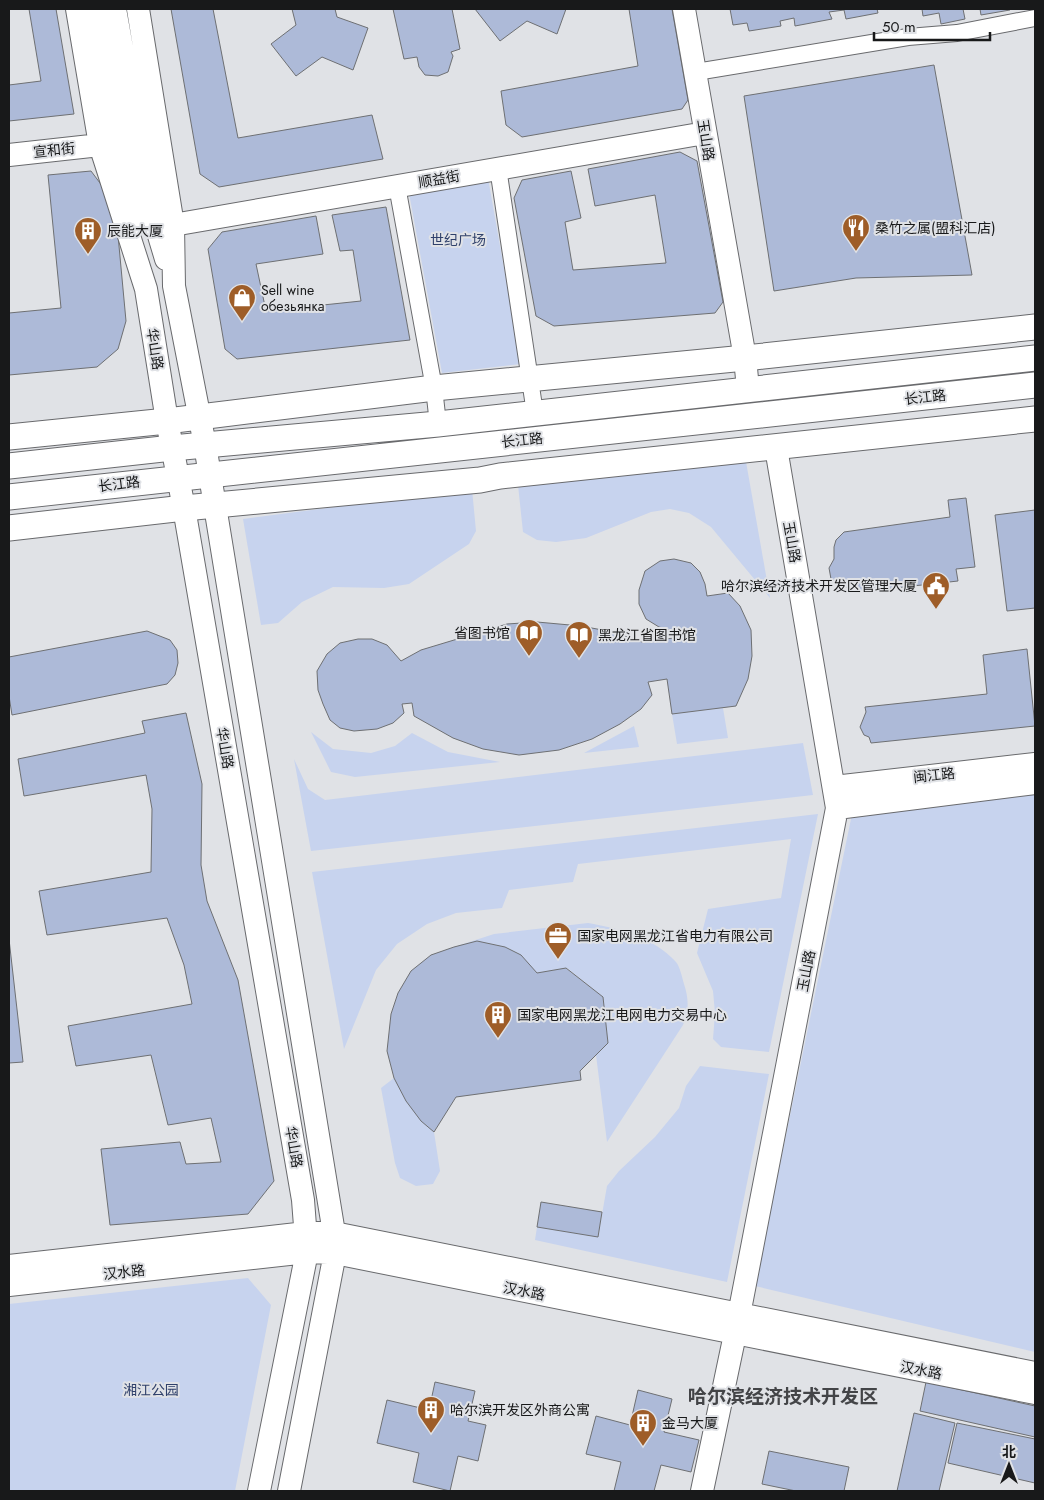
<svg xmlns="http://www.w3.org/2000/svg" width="1044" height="1500" font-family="Jost,'Noto Sans SC',sans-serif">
  <rect width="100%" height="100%" fill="#e0e2e6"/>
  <path fill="#c7d3ee" d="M488 178 521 364 442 373 409 193Z
    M745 456 770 598 711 527 689 513 670 509 651 512 586 538 556 542 537 540 523 532 518 485Z
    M472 489 476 531 469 544 409 584 384 588 333 587 302 602 278 623 261 625 243 519Z
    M723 708 728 738 677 744 672 714Z
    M634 726 639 747 584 753Z
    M311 732 333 749 371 753 395 746 412 733 448 752 500 762 355 777 331 772Z
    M803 743 813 795 311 851 294 759 308 789 325 800Z
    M1035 791V1352L755 1286 852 814Z
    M818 814 769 1052 721 1047 713 1039 715 1013 713 991 697 953 708 909 781 898 791 839 578 864 573 882 509 890 502 908 456 913 427 924 397 944 376 970 344 1049 312 872Z
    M588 923C618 928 655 938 676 962 680 967 682 977 684 984 689 999 689 1011 683 1025L607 1142 596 1055 608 1043 603 997 567 968 537 973C510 944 492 938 454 947L494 934Z
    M700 1066 769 1074 727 1282 535 1240 537 1227 598 1237 607 1186 619 1171 655 1137 679 1108 686 1086Z
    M394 1078C405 1099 415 1116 434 1132L440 1171 433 1184 416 1186 400 1178 395 1163 381 1088Z
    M248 1278 271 1305 235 1491H9V1304Z"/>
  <path fill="#adbad8" stroke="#6e7073" d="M29 9H56L74 114 9 121V85L41 81Z
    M171 9H213L238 138 372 115 383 159 219 187 200 174Z
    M292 9H335L337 17 368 28 353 70 322 57 296 76 271 44 296 25Z
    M393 9H452L460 49 451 52 453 56 448 72 438 76 425 75 419 67 417 57 404 59Z
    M475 9H566L557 34 527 21 500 41Z
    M629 9H672L688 100 682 109 522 137 506 125 501 91 638 66Z
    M730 9H877L878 13 846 19 844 10 829 12 832 19 795 26 794 18 780 21 781 26 749 31 747 23 733 25Z
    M922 9H965H963L965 19 941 24 939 13 923 16Z
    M980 9H1010V10L981 15Z
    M934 65 972 275 856 278 774 291 744 96Z
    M680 152 697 161 723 302 715 313 554 326 536 316 514 198 522 180 571 171 581 218 565 222 573 270 666 263 655 195 595 206 588 169Z
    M91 171 115 203 126 321 118 349 97 367 9 375V313L61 308 48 175Z
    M386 207 410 340 237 359 225 349 208 249 222 232 316 216 323 254 256 264 266 311 361 301 353 250 340 251 332 215Z
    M966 498 975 567 956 569 958 581 859 592 857 588 841 587 831 579 829 568 834 559V547L836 540 844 532 950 517 948 500Z
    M1035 510V608L1007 611 995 515Z
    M674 559 691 563 700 572 705 584 707 596 728 593 740 606 751 630 752 656 748 679 736 706 672 714 667 679 648 682 652 695 641 709 620 724 592 739 559 750 519 755 483 749 453 738 414 716 412 703 402 704 404 713 393 723 377 729 354 731 340 728 330 720 323 704 318 690 317 671 327 654 340 643 358 639H372L387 645 401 661 421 650 507 624 537 622 581 626 613 632 642 642 674 638 673 631 659 627 646 619 639 604V590L645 571 660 561Z
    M147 631 170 640 177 650 178 663 175 675 167 684 12 715 9 696V657Z
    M1027 649 1035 726 871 743 869 737 864 735 860 727 866 712 865 707 987 694 983 655Z
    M186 713 202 784 201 865 207 901 238 980 274 1181 248 1214 110 1225 101 1149 180 1142 186 1164 221 1162 211 1118 168 1125 151 1055 76 1066 68 1026 192 1004 184 965 167 918 47 935 39 891 151 872 152 809 146 775 24 796 18 759 145 733 142 721Z
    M9 939 23 1062 9 1063Z
    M477 941 505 947 521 955 537 973 566 968 603 997 608 1043 580 1071 581 1080 456 1097 434 1132 421 1121 406 1101 394 1078 387 1051 391 1014 398 993 411 971 431 955 454 947Z
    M541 1202 602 1212 598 1237 537 1227Z
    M435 1382 475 1391 468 1421 486 1425 478 1461 458 1456 450 1491 413 1482 419 1453 377 1443 387 1400 429 1410Z
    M926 1382 1035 1406V1437L920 1411Z
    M638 1390 672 1399 664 1432 699 1440 691 1472 661 1465 654 1491H614L621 1462 586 1454 596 1416 630 1425Z
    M914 1413 955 1423 939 1491H897Z
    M957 1423 1035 1439V1483L948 1463Z
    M769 1451 849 1467 844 1491H796L762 1484Z"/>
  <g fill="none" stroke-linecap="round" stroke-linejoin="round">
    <defs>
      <path id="street" d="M696 72 908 37 957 33 1035 18
        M498 168 535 413
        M397 186 434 388 438 424"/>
      <path id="secondary" d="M77 9 100 145 146 289 167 421 184 508 303 1200 307 1252 259 1491
        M97 9 135 219
        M115 9 151 209 166 259
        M138 9 173 225 174 286 205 445 334 1233 335 1253 289 1491
        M684 9 745 358 748 389
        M9 155 100 145
        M173 225 705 133
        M834 787 1035 764
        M837 808 1035 783
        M9 1266 306 1233H334L1035 1373
        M9 1285 307 1252 335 1253 1035 1393
        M702 1491 738 1320 837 808 776 448"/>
      <path id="primary" d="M9 437 167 421 434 388 745 358 1035 327
        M9 466 172 448 438 424 1035 358
        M9 497 1035 385
        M9 528 184 508 480 480 500 476 1035 419"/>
    </defs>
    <use href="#street" stroke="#696a6d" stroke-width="18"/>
    <use href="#secondary" stroke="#696a6d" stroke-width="24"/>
    <use href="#primary" stroke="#696a6d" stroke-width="27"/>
    <use href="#street" stroke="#fff" stroke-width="16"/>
    <use href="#secondary" stroke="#fff" stroke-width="22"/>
    <use href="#primary" stroke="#fff" stroke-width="25"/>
  </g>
  <defs>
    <symbol id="restaurant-pin" viewBox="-11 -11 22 30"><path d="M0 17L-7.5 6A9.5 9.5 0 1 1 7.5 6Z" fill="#9e5d28" stroke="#e0e2e6"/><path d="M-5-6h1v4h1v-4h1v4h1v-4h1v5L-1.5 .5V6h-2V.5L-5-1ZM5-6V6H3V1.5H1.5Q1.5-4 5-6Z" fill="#fff"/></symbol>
    <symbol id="building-pin" viewBox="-11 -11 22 30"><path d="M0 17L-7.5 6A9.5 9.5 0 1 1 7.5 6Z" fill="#9e5d28" stroke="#e0e2e6"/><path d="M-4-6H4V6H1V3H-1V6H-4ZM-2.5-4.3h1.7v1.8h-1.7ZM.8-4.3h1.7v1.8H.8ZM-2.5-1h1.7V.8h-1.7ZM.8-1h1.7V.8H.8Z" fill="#fff"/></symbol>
    <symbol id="shop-pin" viewBox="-11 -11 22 30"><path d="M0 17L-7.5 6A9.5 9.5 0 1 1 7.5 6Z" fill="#9e5d28" stroke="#e0e2e6"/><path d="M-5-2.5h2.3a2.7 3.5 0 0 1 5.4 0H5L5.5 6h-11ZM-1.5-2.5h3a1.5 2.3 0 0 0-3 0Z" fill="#fff"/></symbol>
    <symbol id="civic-pin" viewBox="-11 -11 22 30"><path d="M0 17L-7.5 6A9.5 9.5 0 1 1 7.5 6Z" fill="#9e5d28" stroke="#e0e2e6"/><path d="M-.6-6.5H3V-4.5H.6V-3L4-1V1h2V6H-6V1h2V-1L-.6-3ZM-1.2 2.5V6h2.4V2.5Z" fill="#fff"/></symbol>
    <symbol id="library-pin" viewBox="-11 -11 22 30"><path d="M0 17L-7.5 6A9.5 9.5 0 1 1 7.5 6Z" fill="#9e5d28" stroke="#e0e2e6"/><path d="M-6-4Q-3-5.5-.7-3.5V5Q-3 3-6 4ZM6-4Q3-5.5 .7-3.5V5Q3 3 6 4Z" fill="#fff"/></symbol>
    <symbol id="office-pin" viewBox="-11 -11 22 30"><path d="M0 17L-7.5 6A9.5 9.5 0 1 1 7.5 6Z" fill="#9e5d28" stroke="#e0e2e6"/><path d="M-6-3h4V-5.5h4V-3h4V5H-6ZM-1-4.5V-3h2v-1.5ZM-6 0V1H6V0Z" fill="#fff"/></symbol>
  </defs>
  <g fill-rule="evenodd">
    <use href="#restaurant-pin" x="840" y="212" width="32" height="43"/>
    <use href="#building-pin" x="72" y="215" width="32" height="43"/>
    <use href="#shop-pin" x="226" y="282" width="32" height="43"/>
    <use href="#civic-pin" x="920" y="570" width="32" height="43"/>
    <use href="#library-pin" x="513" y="617" width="32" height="43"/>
    <use href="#library-pin" x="563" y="619" width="32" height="43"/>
    <use href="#office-pin" x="542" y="920" width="32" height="43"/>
    <use href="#building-pin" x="482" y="999" width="32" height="43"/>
    <use href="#building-pin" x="415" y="1394" width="32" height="43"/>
    <use href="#building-pin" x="627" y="1407" width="32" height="43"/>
  </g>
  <g text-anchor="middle" stroke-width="4" stroke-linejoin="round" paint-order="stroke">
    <g font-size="14" fill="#18191a" stroke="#e0e2e6">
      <text transform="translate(706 140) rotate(81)" y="5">玉山路</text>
      <text transform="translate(54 150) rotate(-6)" y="5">宣和街</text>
      <text transform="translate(439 179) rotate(-10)" y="5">顺益街</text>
      <text transform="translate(155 349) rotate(81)" y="5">华山路</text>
      <text transform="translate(925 397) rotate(-6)" y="5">长江路</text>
      <text transform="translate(522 440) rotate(-6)" y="5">长江路</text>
      <text transform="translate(119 484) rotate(-7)" y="5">长江路</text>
      <text transform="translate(792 542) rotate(80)" y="5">玉山路</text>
      <text transform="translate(225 748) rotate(80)" y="5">华山路</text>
      <text transform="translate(934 775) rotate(-6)" y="5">闽江路</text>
      <text transform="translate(806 971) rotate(-79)" y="5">玉山路</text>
      <text transform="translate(294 1147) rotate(80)" y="5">华山路</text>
      <text transform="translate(124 1272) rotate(-6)" y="5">汉水路</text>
      <text transform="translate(524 1291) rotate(11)" y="5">汉水路</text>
      <text transform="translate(921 1370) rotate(11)" y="5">汉水路</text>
    </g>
    <g font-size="14" fill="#18191a" stroke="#e0e2e6" text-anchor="start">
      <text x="875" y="233">桑竹之属(盟科汇店)</text>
      <text x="107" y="236">辰能大厦</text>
      <text x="261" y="295">Sell wine<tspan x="261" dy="16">обезьянка</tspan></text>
      <text x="917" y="591" text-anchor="end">哈尔滨经济技术开发区管理大厦</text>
      <text x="510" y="638" text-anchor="end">省图书馆</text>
      <text x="598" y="640">黑龙江省图书馆</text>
      <text x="577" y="941">国家电网黑龙江省电力有限公司</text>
      <text x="517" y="1020">国家电网黑龙江电网电力交易中心</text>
      <text x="450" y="1415">哈尔滨开发区外商公寓</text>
      <text x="662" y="1428">金马大厦</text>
    </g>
    <g font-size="14" fill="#30416b" stroke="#e0e2e6">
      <text x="458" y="245">世纪广场</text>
      <text x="151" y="1395">湘江公园</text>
    </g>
    <g font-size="19" font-weight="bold" fill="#434447" stroke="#e0e2e6">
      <text x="783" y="1403">哈尔滨经济技术开发区</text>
    </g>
  </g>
  <rect width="1044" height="1500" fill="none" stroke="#18191a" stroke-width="20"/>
  <g transform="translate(1009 1465)" stroke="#e0e2e6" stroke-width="4" paint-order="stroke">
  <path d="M0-4L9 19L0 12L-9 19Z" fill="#18191a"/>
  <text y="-8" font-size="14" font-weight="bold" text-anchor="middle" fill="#18191a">北</text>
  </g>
  <path d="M874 32v8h116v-8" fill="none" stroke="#18191a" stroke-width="2.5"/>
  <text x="882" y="32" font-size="15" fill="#18191a" stroke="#e0e2e6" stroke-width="4" paint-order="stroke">50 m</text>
</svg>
